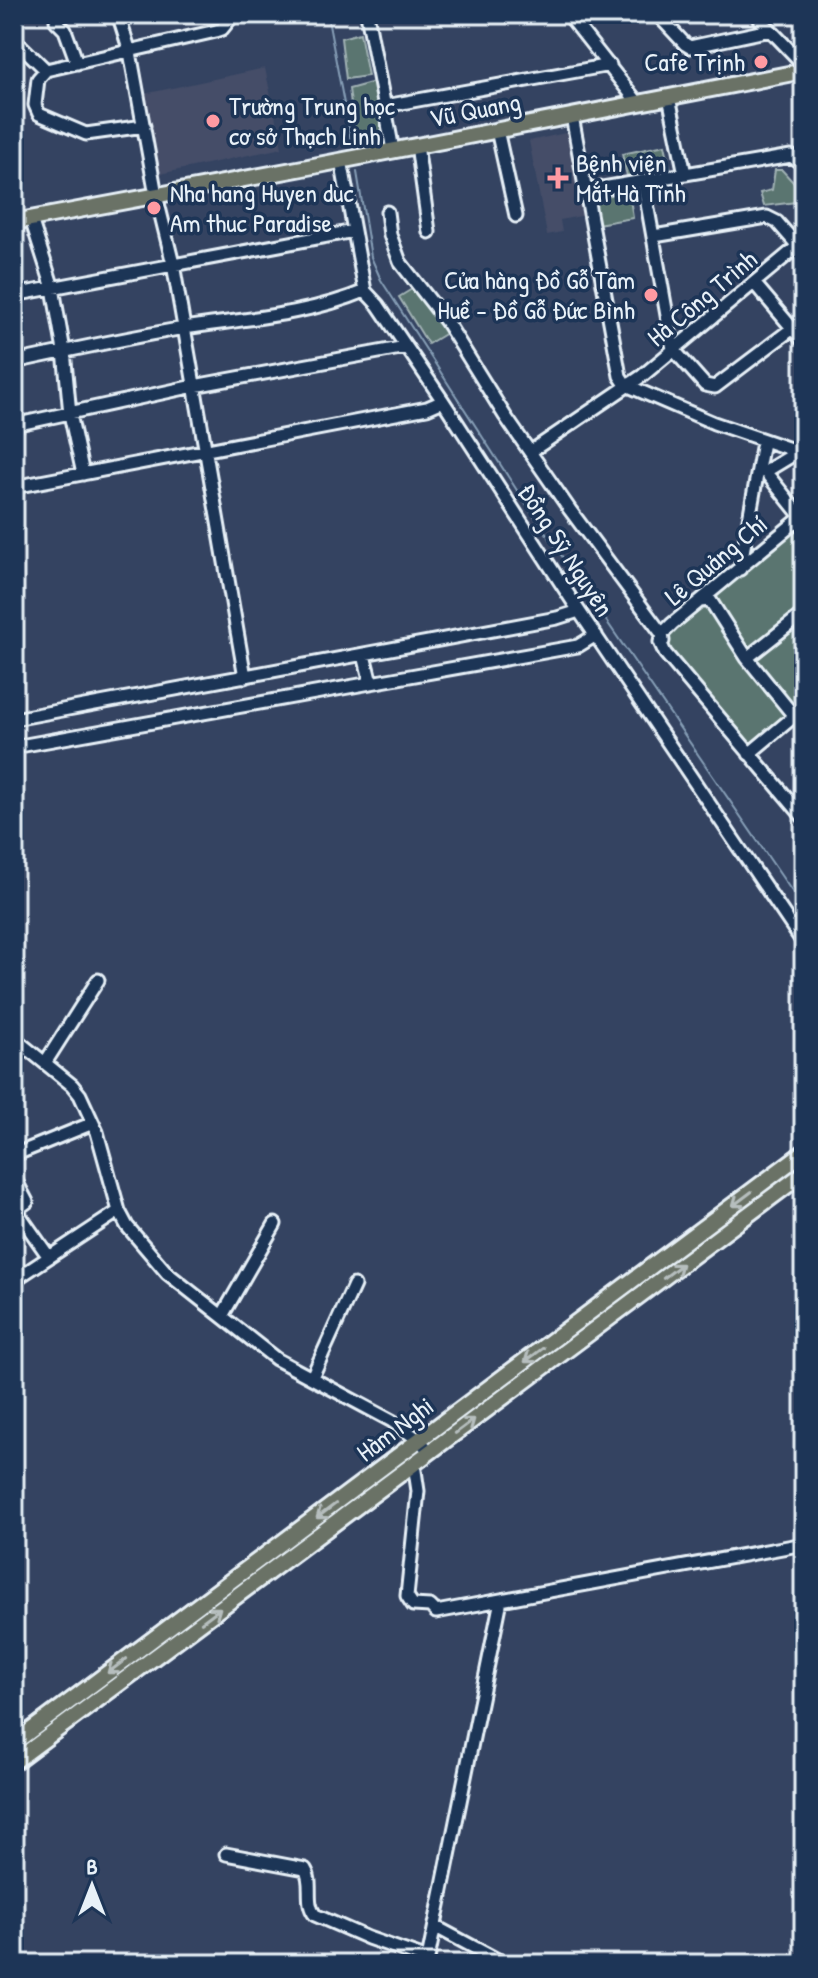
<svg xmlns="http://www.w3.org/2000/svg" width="818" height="1978" font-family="'Patrick Hand',sans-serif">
  <rect width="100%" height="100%" fill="#344361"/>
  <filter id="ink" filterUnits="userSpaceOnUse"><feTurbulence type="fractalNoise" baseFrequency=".0125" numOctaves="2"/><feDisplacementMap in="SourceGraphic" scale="16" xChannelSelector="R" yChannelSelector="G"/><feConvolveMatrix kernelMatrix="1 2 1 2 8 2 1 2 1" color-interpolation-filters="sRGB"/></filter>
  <g filter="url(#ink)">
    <path fill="#444d68" d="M265 68 282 148 160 174 144 94Z
      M570 132 586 215 560 220 562 232 547 235 529 141Z"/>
    <path fill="#5a7470" stroke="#a1b2b4" stroke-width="2" d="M360 33 368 76 346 79 341 38Z
      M378 81 390 135 356 142 349 89Z
      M665 145 670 167 627 176 622 154Z
      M775 170H782L804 194V201L764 206 760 193 772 190Z
      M629 192 633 218 591 225 587 199Z
      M417 286 451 330 428 344 399 297Z
      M799 519 804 525V705L749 748 663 641Z
      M773 1184 777 1189 453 1431 449 1426Z"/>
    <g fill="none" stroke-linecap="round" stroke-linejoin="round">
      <path stroke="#869eb6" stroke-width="2" d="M327 14 352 146
        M357 172 371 257 381 280 520 495 804 909"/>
      <defs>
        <path id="minor" d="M118 14 130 52 156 195 173 264 245 677
          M367 14 393 150
          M568 14 638 103
          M657 14 685 44 690 47 770 30
          M755 14 804 65
          M56 21 65 30 77 63
          M14 39 46 70
          M669 97 685 174
          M385 106 610 65
          M572 116 620 376 626 385
          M144 126 86 134 39 114 35 105 38 79 46 70 216 31 222 29 234 14
          M497 130 516 216
          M417 145 429 232
          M341 160 365 291 378 305 443 401 579 611 804 944
          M643 181 673 349 705 385 715 387 793 328
          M585 191 791 156 804 165
          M387 212 390 235 400 262 446 321 505 416 570 510 662 634
          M31 219 53 288 64 351 70 414 83 474
          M654 236 767 217 777 222 804 253
          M754 283 804 342
          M14 295 354 231
          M14 362C70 350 127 338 184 328 244 319 308 315 365 291
          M626 385 714 423 799 452
          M14 425 194 386 406 347
          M801 450 768 470 767 474 804 520
          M530 452 642 376 804 241
          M14 487 427 408 443 401
          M804 515 672 624 662 634 663 641 660 642 665 653 804 818
          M740 569 763 442
          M700 601 710 600 747 658 794 716
          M747 658 804 613
          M365 684 578 646 596 635
          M14 719 557 618 579 611
          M14 747 365 684 370 679 364 655
          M749 754 804 708
          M14 960 16 962
          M14 1038 72 1085 80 1095 97 1132 119 1211 127 1226 167 1273 276 1359 392 1421 420 1441 430 1452
          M45 1063 98 980
          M14 1155 93 1123
          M16 1181 27 1202 16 1210 49 1257
          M14 1273 19 1277 119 1211
          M222 1316 275 1224
          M312 1377 354 1285
          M414 1464 418 1491 407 1596 413 1605 430 1606 436 1612 804 1544
          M226 1854 305 1869C314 1882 304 1902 315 1915L368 1938 428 1959
          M436 1927 505 1964
          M427 1964 501 1600"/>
        <path id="major" d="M14 222 303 168 804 71
          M14 1743 804 1152
          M14 1762 804 1173"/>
      </defs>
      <use href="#minor" stroke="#e8f1f8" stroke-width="17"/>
      <use href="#major" stroke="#e8f1f8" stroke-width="20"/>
      <use href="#minor" stroke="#1d3557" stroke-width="11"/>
      <use href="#major" stroke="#6a7266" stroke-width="14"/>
    </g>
    <defs><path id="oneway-shaft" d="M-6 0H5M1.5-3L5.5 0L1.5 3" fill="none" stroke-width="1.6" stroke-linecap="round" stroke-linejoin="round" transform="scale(2)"/></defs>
    <g stroke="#b6bebe">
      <use href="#oneway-shaft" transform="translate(742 1199) rotate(143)"/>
      <use href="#oneway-shaft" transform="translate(673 1271) rotate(-37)"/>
      <use href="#oneway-shaft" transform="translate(534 1355) rotate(143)"/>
      <use href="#oneway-shaft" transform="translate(465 1426) rotate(-37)"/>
      <use href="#oneway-shaft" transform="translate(326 1511) rotate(143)"/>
      <use href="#oneway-shaft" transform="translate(211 1615) rotate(-37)"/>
      <use href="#oneway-shaft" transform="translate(117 1666) rotate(143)"/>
    </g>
  </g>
  <g fill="#ff9aa2" stroke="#1d3557" stroke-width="3">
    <circle cx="761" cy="62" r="8"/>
    <circle cx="213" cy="121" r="8"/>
    <path d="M554 166h8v8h8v8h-8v8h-8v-8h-8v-8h8z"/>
    <circle cx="154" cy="208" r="8"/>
    <circle cx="651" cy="295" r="8"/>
  </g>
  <g text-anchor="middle" stroke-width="7" stroke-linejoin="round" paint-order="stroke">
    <g font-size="26" fill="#e8f1f8" stroke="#1d3557" text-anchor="start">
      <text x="745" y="71" text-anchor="end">Cafe Trịnh</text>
      <text x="229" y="115">Trường Trung học<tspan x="229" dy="30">cơ sở Thạch Linh</tspan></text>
      <text x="576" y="172">Bệnh viện<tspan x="576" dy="30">Mắt Hà Tĩnh</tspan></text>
      <text x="170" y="202">Nha hang Huyen duc<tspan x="170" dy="30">Am thuc Paradise</tspan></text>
      <text x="635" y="289" text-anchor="end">Cửa hàng Đồ Gỗ Tâm<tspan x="635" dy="30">Huề - Đồ Gỗ Đức Bình</tspan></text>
    </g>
    <g font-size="26" fill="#e8f1f8" stroke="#1d3557">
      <text transform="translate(475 110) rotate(-11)" y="9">Vũ Quang</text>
      <text transform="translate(702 298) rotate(-40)" y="9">Hà Công Trình</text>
      <text transform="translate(566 550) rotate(57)" y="9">Đồng Sỹ Nguyên</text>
      <text transform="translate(716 560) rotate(-40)" y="9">Lê Quảng Chí</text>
      <text transform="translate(395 1429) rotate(-37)" y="9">Hàm Nghi</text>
    </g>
  </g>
  <rect width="818" height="1978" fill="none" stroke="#1d3557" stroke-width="48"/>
  <rect x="24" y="24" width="770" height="1930" fill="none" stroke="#e8f1f8" stroke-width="3" filter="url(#ink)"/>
  <g transform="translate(92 1886)" stroke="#1d3557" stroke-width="6" paint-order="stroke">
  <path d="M0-6L14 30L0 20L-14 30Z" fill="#e8f1f8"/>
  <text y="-12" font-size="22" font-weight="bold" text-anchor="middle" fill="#e8f1f8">B</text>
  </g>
</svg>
